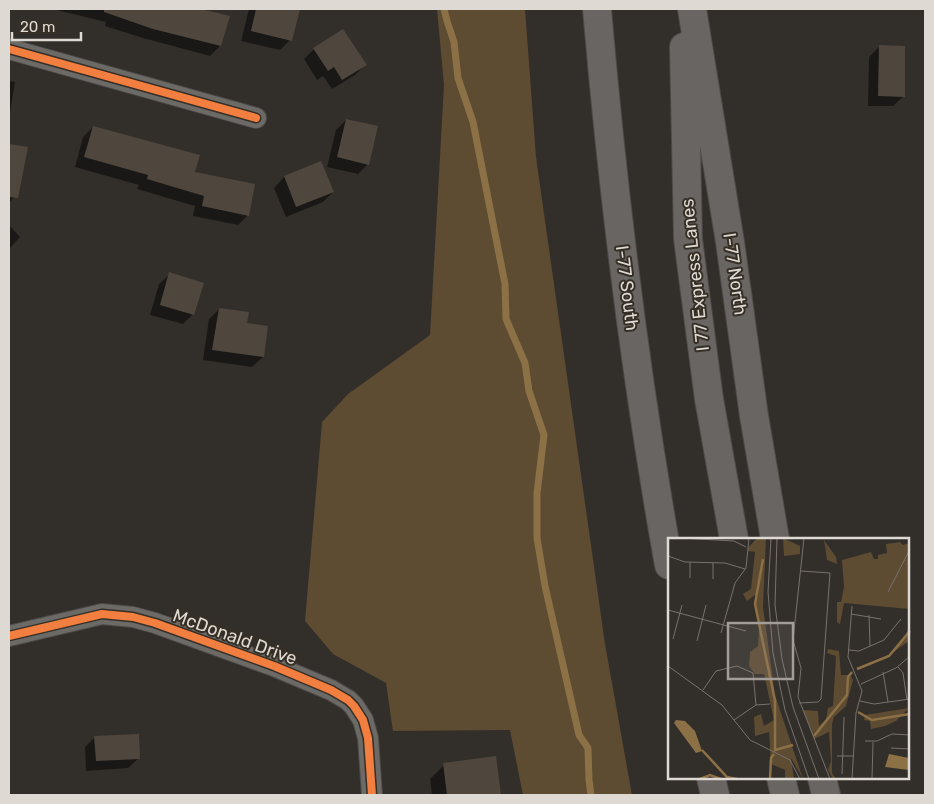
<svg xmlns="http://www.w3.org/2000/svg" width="934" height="804" font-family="Rubik,sans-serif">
  <rect width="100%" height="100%" fill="#322e2a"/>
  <path fill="#5d4b32" d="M437 9H525L536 157 605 644 632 795H523L510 730 393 731 386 683 333 654 305 621 322 422 348 394 430 335 444 85Z"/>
  <path fill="#0007" d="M52 9H197L228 17 220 46 210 56 143 38 105 26 106 22Z
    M249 9H298L290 40 280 50 241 41Z
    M879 47 904 96 893 106H868L869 57Z
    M314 49 365 65 355 75 332 89 323 76 317 80 304 59Z
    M9 81 15 82 9 119Z
    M346 120 368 164 358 174 327 167 336 130Z
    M93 127 248 215 238 225 193 216 195 206 137 189 139 185 75 167 83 137Z
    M9 145 26 148 17 194 9 203Z
    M321 163 333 192 323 202 286 217 274 188 284 177Z
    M9 225 20 237 9 249Z
    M170 274 193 314 183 324 150 315 159 284Z
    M219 309 246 324 267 327 263 357 252 367 203 360 209 319Z
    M95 737 139 758 128 768 86 771 85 747Z
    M495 758 500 795H432L430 779 444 765Z"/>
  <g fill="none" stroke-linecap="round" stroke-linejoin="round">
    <path stroke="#8c7046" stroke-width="7" d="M444 9 447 21 454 42 458 78 473 122 505 284 506 319 525 363 529 391 544 435 537 493V538L545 586 579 735 588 748 589 780 591 795"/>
  </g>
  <path fill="#4f473d" d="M104 9H201L230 16 221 46 153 29 104 12Z
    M256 9H300L292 41 251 31Z
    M343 29 367 65 342 80 334 67 328 71 313 48Z
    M879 45 905 46V97L878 96Z
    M346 119 378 126 369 165 337 157Z
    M93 126 200 155 195 172 255 184 249 216 202 206 204 196 147 179 148 175 84 157Z
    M9 144 28 147 18 198 9 197Z
    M321 161 334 192 296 207 284 176Z
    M169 272 204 283 194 315 160 305Z
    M219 308 249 312 247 323 268 326 264 357 212 350Z
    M139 734 140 759 96 761 94 736Z
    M496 756 501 795H447L443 763Z"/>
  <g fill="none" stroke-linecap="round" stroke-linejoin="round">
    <defs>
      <path id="street" d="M9 49 256 118
        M9 636 102 614 133 617 155 623 274 666 331 690 348 700 354 706 363 720 368 738 372 795"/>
      <path id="highway" d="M597 9C613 195 636 381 669 565
        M692 9 730 242 754 416 775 539
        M684 47 688 239 709 399 734 539
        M711 778 715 795
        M781 778 785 795
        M822 778 826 795"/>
    </defs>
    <use href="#street" stroke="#4d4946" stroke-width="22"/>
    <use href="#highway" stroke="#4d4946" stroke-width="30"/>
    <use href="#street" stroke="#6b6a66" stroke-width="20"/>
    <use href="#highway" stroke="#696563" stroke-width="28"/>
    <defs>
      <path id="cycleway" d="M9 49 256 118
        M9 636 102 614 133 617 155 623 274 666 331 690 348 700 354 706 363 720 368 738 372 795"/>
    </defs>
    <use href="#cycleway" stroke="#362f26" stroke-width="11"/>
    <use href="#cycleway" stroke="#f27e40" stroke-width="8"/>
  </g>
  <g text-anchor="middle" stroke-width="4" stroke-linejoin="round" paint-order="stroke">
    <g font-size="18" fill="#ded9d3" stroke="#362f26">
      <text transform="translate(735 274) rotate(82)" y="6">I-77 North</text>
      <text transform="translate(695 275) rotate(-96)" y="6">I 77 Express Lanes</text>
      <text transform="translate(627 288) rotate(83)" y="6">I-77 South</text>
      <text transform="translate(235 637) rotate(20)" y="6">McDonald Drive</text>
    </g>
  </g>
  <g transform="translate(668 538)">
    <rect width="241" height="241" fill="#322e2a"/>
    <path d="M89 0H98L95 69 107 157 135 241 123 220 126 241H117V232L103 226 101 194 87 198 86 179 93 176 96 188 106 182 96 136H87L81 128 82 114 90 108 91 91 87 57 79 63 75 56 83 51 87 14 80 13V10ZM115 0 132 8V16L116 18ZM156 2 168 19 169 26 159 22ZM232 4 235 7 241 5V71L176 65 172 86 169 84V64H173L176 49 174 22 203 14 206 21H210V17L219 15 218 6ZM241 88V103L223 116 239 94ZM160 111 171 113 173 137H182L185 142 178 168 166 179 164 186V235L168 241H165L160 232 163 223 161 194 146 201 135 172 150 173 151 188 158 181 160 170 165 168 168 118 159 115ZM241 170 228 183 217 188 203 191 202 183 196 182 197 177Z" fill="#5d4b32"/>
    <path d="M8 182 17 183 27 193 34 213 28 215 6 185ZM221 216 241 220V232L217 229Z" fill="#8c7046"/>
    <path fill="none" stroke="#8c7046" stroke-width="2.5" d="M95 21 87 66 107 163V212L125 207M189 131 221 118 242 93M190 174 204 182 242 176M146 198 179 157 180 139 184 134M34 212 59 239 69 241M32 241 42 237 53 241M102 241 103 220 106 216"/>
    <path fill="none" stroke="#77726e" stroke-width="1" d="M13 0 66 3 78 9M103 0 100 54 105 115 117 172 141 241M109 0 107 67 114 121 125 169 151 241M136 0 125 102 133 130 130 159 162 241M0 18 17 24 57 25 77 31M22 40V24M45 41V25M220 54 242 11M0 72 78 93M183 76 213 81M201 77 202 108M53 95 67 45 78 30 81 0M5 101 14 67M29 103 38 67M181 112 191 113 216 102 233 81M0 128 54 167 82 202 122 222 132 241M230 129 235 135 239 162M215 134 220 164M193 146 228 130 242 118M35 152 48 133 69 128 85 135 88 167M192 163 206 166 242 161M131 165 150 164 153 161 162 35 133 33M66 182 88 167 102 166M197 203H209L224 196 242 197M223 210 242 211M169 218H186M174 236 176 179M184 241 188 175 194 153 180 119 184 68M204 241 205 204"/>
    <path fill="#a29d98" fill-opacity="0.15" stroke="#a29d98" stroke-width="2.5" d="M60 85H125V141H60Z"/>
    <rect width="241" height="241" fill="none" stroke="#ded9d3" stroke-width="2.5"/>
  </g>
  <rect width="934" height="804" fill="none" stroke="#ded9d3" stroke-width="20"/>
  <path d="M12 32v8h69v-8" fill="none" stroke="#ded9d3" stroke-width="2.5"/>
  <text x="20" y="32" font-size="15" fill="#ded9d3" stroke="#362f26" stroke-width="4" paint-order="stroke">20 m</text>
</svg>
